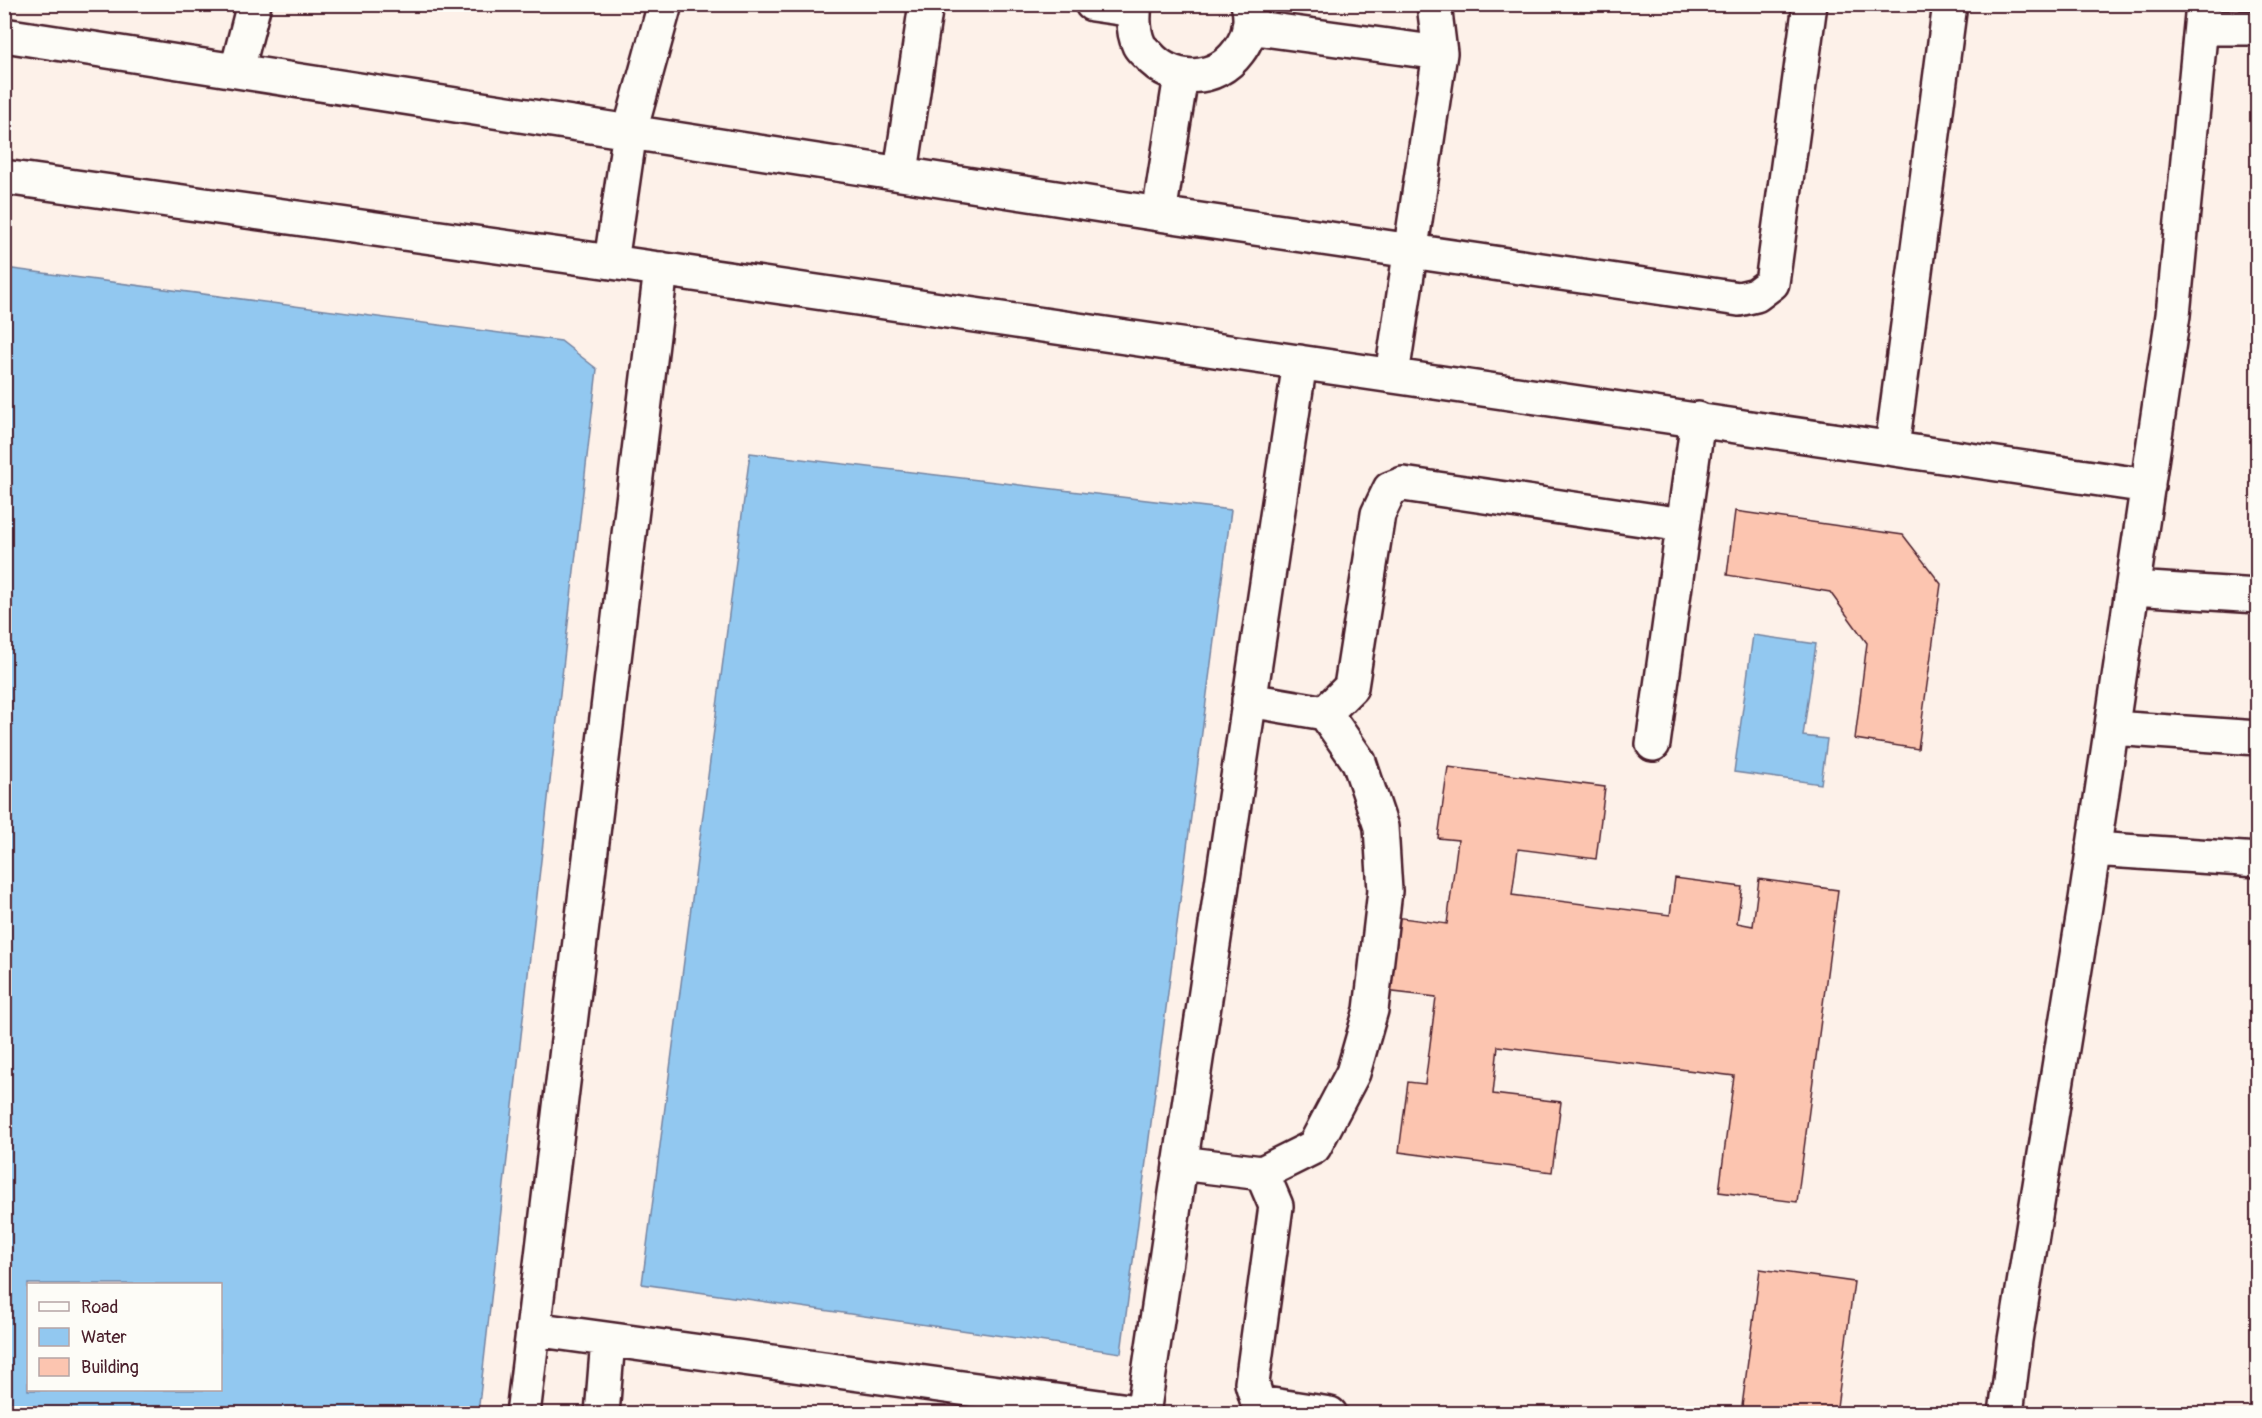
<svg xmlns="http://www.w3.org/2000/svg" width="2262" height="1418" font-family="Pangolin,sans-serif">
  <rect width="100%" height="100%" fill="#fdf1e9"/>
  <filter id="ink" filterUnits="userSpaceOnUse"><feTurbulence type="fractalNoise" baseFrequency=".0167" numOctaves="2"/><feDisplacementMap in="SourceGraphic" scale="12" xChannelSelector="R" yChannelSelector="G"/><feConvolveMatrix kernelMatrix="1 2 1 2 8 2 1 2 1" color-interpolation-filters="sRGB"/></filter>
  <g filter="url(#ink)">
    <path fill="#92c8f0" stroke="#7584a1" stroke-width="1.5" fill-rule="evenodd" d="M5 268 561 341 597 369 478 1413H5ZM28 1284H220V1390H28Z
      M750 453 1231 510 1121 1353 642 1284Z
      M1753 635 1816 644 1803 736 1827 739 1821 784 1734 772Z"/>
    <path fill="#fcc5b0" stroke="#4a1f2b" stroke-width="1.5" d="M1735 511 1903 535 1941 584 1918 749 1855 739 1867 643 1830 592 1727 575Z
      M1448 767 1605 787 1596 859 1518 849 1512 895 1670 915 1675 878 1742 887 1737 923 1753 926 1759 879 1838 890 1797 1202 1719 1192 1734 1076 1498 1046 1493 1094 1561 1102 1552 1172 1399 1152 1408 1082 1425 1084 1436 997 1385 991 1395 917 1447 924 1458 840 1438 838Z
      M1760 1269 1854 1282 1836 1414H1741Z"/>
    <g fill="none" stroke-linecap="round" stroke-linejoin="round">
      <defs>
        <path id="minor" d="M1092 4 1134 10
          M1135 4C1133 18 1133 32 1139 45 1141 49 1145 52 1148 55 1173 84 1216 82 1238 52 1249 38 1253 22 1248 4
          M1249 27 1440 53
          M2201 28H2258
          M4 35 1159 214 1739 299 1756 295 1772 283 1810 4
          M237 70 254 4
          M901 172 926 4
          M4 177 611 262 2148 486
          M1159 214 1181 76
          M611 262 630 131 665 4
          M1392 375 1440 53 1434 4
          M1892 447 1950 4
          M2133 588 2258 596
          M1325 713 1351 687 1378 514 1390 489 1403 484 1683 525
          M2112 728 2258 738
          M1653 744 1698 419
          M2093 849 2258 860
          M1180 1163 1262 1173 1314 1147 1353 1073 1371 1010 1385 891 1381 827 1359 762 1325 713 1249 700
          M1262 1173 1276 1206 1252 1383 1258 1403 1330 1414
          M533 1329 1143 1413
          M523 1414 661 269
          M602 1414 608 1340
          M1143 1414 1300 362
          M2006 1414 2015 1340 2085 906 2173 315 2203 4"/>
      </defs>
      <use href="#minor" stroke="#4a1f2b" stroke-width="38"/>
      <use href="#minor" stroke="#fdfcf7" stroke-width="33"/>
    </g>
  </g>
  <rect width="2262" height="1418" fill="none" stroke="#fdfcf7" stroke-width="24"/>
  <rect x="12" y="12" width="2238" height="1394" fill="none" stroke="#4a1f2b" stroke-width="2" filter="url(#ink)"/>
  <rect x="27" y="1283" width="195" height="108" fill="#fdfcf7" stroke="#b5a4a5" stroke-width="1.5"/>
  <rect x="39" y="1302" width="30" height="9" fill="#fdfcf7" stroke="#b5a4a5" stroke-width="1.5"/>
  <text x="81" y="1313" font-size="18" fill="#4a1f2b">Road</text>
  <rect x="39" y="1328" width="30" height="18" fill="#92c8f0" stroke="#b5a4a5" stroke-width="1.5"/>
  <text x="81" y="1343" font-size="18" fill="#4a1f2b">Water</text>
  <rect x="39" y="1358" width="30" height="18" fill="#fcc5b0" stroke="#b5a4a5" stroke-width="1.5"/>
  <text x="81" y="1373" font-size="18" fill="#4a1f2b">Building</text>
</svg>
